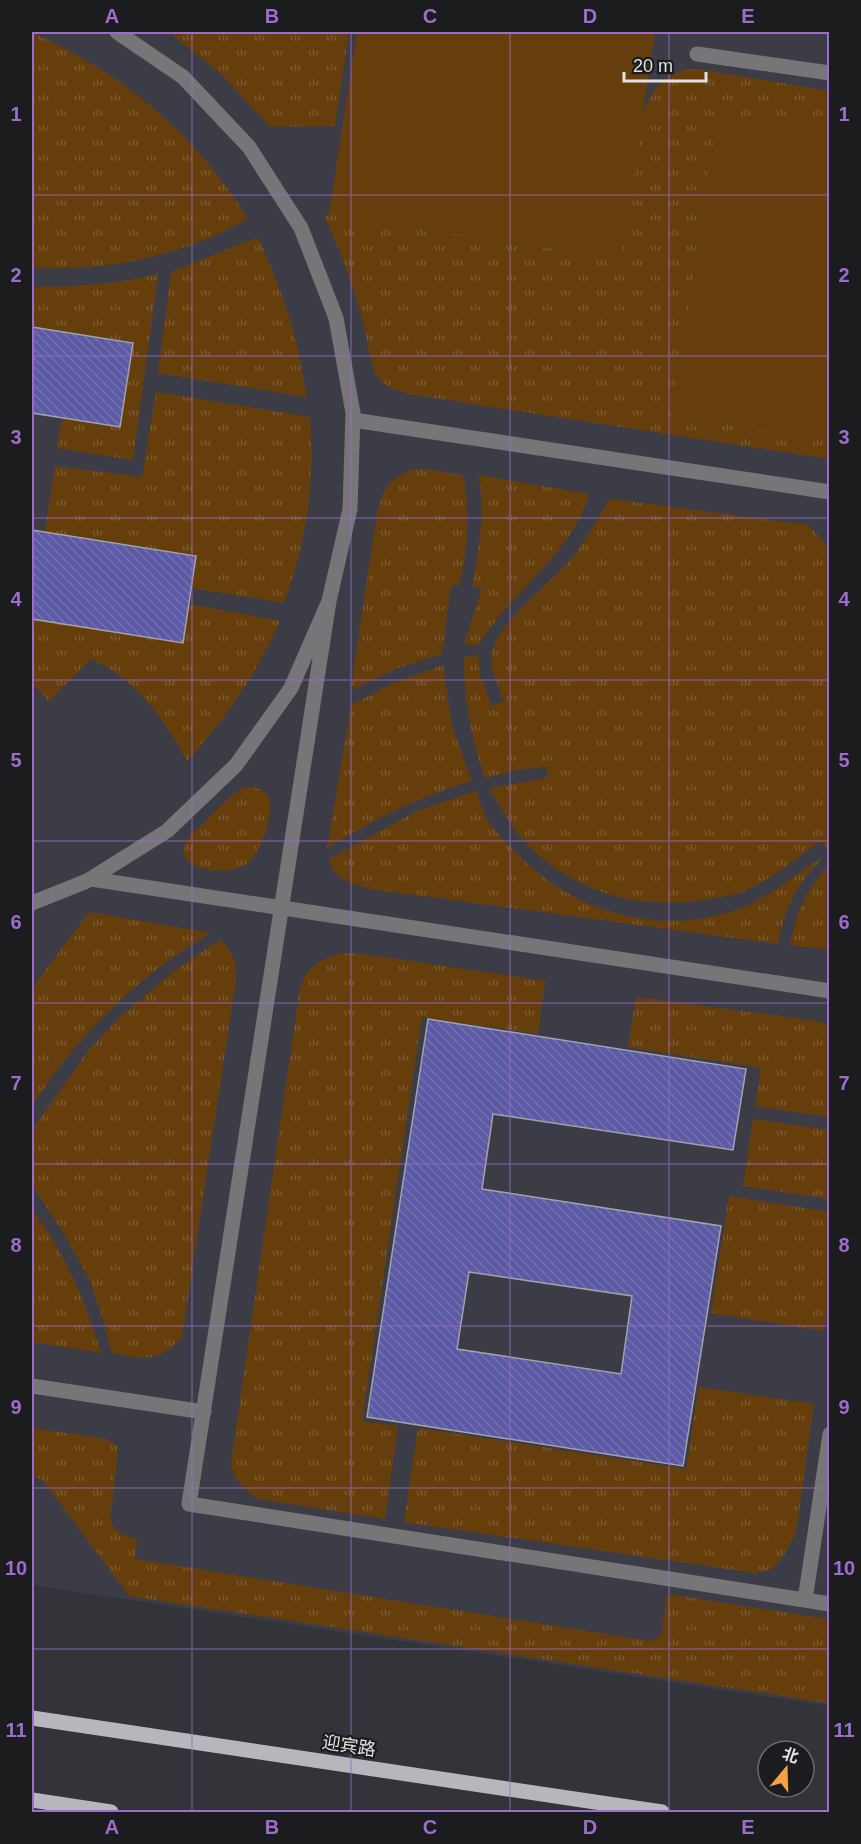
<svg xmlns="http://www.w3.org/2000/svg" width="861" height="1844" font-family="Helvetica,'Noto Sans SC',sans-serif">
  <defs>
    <pattern id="grass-tufts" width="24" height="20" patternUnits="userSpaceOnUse" patternTransform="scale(1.5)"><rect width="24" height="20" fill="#663e0c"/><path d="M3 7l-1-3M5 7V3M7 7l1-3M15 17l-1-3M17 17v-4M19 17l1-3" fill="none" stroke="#7c5a2f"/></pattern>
    <pattern id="building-back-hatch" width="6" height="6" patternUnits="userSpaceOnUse" patternTransform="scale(1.5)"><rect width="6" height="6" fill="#5c5aa5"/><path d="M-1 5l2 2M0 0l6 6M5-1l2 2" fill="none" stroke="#7371b1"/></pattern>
  </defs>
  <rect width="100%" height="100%" fill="#333439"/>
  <path fill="#3c3c47" d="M32 32H829V1706L32 1585Z"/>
  <path fill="url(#grass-tufts)" d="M169 32H349L335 126 270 127 222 75Z
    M32 33C122 71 197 136 248 219 176 258 113 270 32 268Z
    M698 69 829 91V130L718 113 672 415 829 440V459L408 394C398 391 386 387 379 379 370 369 367 336 363 321 353 285 341 250 324 217L329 214 620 259 642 114 655 89 669 77 682 70Z
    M258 237C283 293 298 336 307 397L158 373 171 272Z
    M158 274 133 460 57 448 62 418 120 427 133 343 32 327V287C75 287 116 284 158 274Z
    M156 392 310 417C315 486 307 538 284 603L192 588 196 556 45 532 55 466 142 477Z
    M414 469 434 470 464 476C469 514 469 548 459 585L451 586 442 654 398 668 354 689 352 685 354 667 377 514C384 488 388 479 414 469Z
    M478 475 589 494C571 556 511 591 479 644L464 645 482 588 472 587C479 549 486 512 478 475Z
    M612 499 808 525 829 547V847L828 850 820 841C796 859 772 879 744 891 733 896 719 897 708 899 640 912 572 892 524 841 510 825 500 806 489 788L547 778V766L518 770 485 778C471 739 464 699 464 658L478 654 480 675 492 706 504 701C499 686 489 669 492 652 499 621 550 584 572 558 586 540 597 520 609 500Z
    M189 604 280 621C257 673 226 719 187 761 169 729 150 698 120 676 112 669 101 664 91 659L49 701 32 683V619L183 643Z
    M443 665 452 726 472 781C420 797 373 819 327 848L351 705 394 683Z
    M244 787C277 785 272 811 265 833 261 843 256 858 246 864 242 867 234 869 229 870 209 873 169 864 189 836 193 832 199 828 203 824 216 810 228 797 244 787Z
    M476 791C480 801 483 812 488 821 496 833 508 845 518 855 575 912 655 936 733 911 766 901 794 874 824 857 795 885 786 906 778 944L370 889C352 884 333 880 329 859L417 811Z
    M829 865V950L790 945C799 907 803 894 829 865Z
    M89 912 211 933C139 975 77 1036 32 1106V988Z
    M220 940C234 951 236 962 236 980L182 1337C160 1363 141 1360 111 1352L104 1322 90 1281 64 1233 32 1186V1130L88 1051 119 1018 175 970Z
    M342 953 363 954 545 981 538 1034 422 1017 362 1421 398 1426 385 1519 258 1499C243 1488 233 1481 231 1462L300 988C308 965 319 960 342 953Z
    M636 997 818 1021 829 1026V1117L755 1106 761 1068 628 1047Z
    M753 1119 829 1130V1199L743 1186Z
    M729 1196 829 1212V1296L824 1331 711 1313Z
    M32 1209C64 1252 86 1301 101 1353L32 1342Z
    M699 1387 814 1404 796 1533 784 1555 772 1569 755 1573 404 1522 418 1428 686 1469Z
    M32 1428 107 1439 117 1446 118 1452 110 1519C115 1532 123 1536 137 1539L135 1559 650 1641 661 1636 667 1594 829 1619V1703L129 1596 42 1479 32 1477Z"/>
  <path fill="#663e0c" d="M357 32H655L621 259 329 214Z
    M718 113 829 130V440L672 415Z"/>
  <path fill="url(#building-back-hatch)" stroke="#a3a3a9" stroke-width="1.5" fill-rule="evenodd" d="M32 327 133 343 120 427 32 413Z
    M32 530 196 556 183 643 32 619Z
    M428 1019 746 1069 733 1150 493 1114 482 1189 721 1226 683 1466 367 1417ZM469 1272 632 1296 621 1374 457 1349Z"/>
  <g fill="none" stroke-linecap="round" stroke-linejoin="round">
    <path stroke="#767679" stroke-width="15" d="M697 54 830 73
      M353 420 830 492
      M329 601 189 1504 830 1604
      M91 879 830 991
      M32 903 87 881 167 831 236 765 291 688 329 601 350 509 353 413 336 318 301 228 249 147 183 77 117 32
      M32 1386 204 1412
      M805 1600 830 1434"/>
    <path stroke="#b6b7bc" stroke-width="15" d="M32 1718 662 1812
      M32 1800 111 1812"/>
  </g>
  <path fill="none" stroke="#9f6bcc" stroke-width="1.5" stroke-opacity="0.55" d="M192 32V1812M351 32V1812M510 32V1812M669 32V1812M32 195H830M32 356H830M32 518H830M32 680H830M32 841H830M32 1003H830M32 1164H830M32 1326H830M32 1488H830M32 1649H830"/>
  <g text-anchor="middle" stroke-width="4.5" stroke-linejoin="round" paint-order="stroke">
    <g font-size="18" fill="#e1e1e4" stroke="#1b1c1e">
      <text transform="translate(349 1746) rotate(9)" y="6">迎宾路</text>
    </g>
  </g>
  <rect width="861" height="1844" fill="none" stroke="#1b1c1e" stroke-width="66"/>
  <g transform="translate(786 1769) rotate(19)"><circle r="28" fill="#1b1c1e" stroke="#6a6b6d" stroke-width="1.5"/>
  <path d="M0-4.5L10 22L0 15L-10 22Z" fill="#f5a246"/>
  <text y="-9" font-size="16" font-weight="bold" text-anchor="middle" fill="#e1e1e4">北</text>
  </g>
  <path d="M624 72v9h82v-9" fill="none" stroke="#e1e1e4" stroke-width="3"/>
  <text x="633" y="72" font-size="18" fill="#e1e1e4" stroke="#1b1c1e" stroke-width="4.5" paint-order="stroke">20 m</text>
  <rect x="33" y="33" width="795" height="1778" fill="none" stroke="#9f6bcc" stroke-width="2"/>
  <g font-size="20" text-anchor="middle" font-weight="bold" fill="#9f6bcc">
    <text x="112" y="23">A</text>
    <text x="272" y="23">B</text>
    <text x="430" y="23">C</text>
    <text x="590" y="23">D</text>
    <text x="748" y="23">E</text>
    <text x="16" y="121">1</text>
    <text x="844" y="121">1</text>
    <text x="16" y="282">2</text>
    <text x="844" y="282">2</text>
    <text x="16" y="444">3</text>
    <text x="844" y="444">3</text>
    <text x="16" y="606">4</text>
    <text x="844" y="606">4</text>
    <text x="16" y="767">5</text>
    <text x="844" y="767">5</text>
    <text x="16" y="929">6</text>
    <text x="844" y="929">6</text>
    <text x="16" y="1090">7</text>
    <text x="844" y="1090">7</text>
    <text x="16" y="1252">8</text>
    <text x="844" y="1252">8</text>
    <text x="16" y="1414">9</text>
    <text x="844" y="1414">9</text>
    <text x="16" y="1575">10</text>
    <text x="844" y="1575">10</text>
    <text x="16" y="1737">11</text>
    <text x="844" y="1737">11</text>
    <text x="112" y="1834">A</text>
    <text x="272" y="1834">B</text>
    <text x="430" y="1834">C</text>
    <text x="590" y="1834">D</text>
    <text x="748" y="1834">E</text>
  </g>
</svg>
